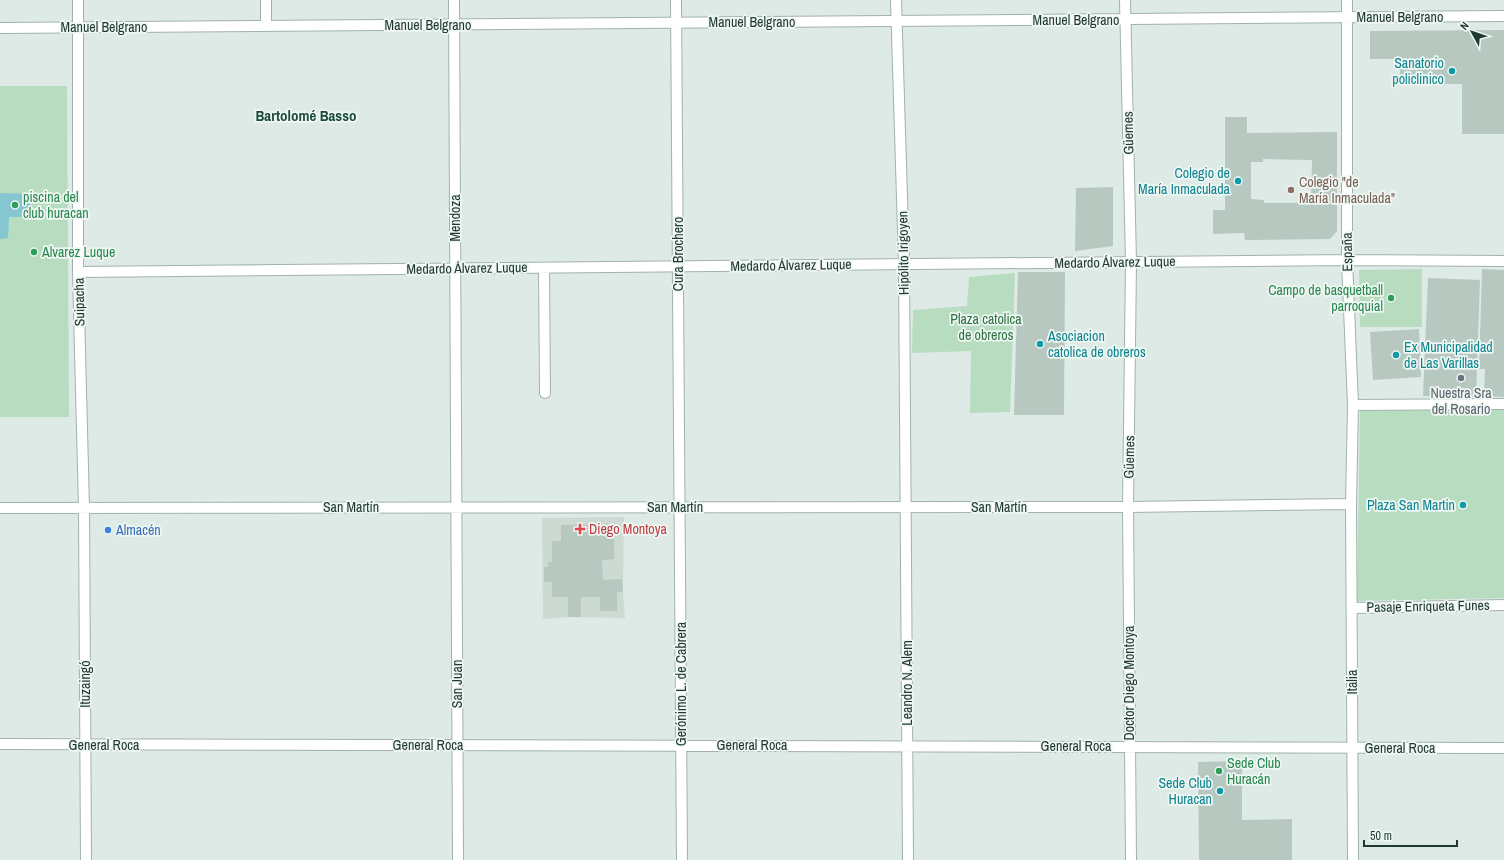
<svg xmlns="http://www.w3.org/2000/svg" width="1504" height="860" font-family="'Archivo Narrow',sans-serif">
  <rect width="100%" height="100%" fill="#deeae5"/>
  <path fill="#cddad4" d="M624 517 623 592 625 618 568 617 543 619 542 518Z"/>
  <path fill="#b7dcc0" d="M0 86H67L69 417H0Z
    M1422 269V327H1360L1359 270Z
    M1015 273 1010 412 970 413 971 351 912 353 913 310 967 306 969 277Z
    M1504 409V598L1357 601 1360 411Z"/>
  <path fill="#85c6d0" d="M0 193 30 194V217H9L8 238 0 239Z"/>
  <path fill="#b7c8c0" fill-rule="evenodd" d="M1504 30V134H1462V84H1400V59H1370V31Z
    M1225 117H1247V133L1337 132V231L1330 239 1245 240 1244 233 1213 234V210H1225ZM1263 159 1312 160 1311 203H1264V200L1251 199V162H1263Z
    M1113 187V246L1075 251 1076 188Z
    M1482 269 1504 270V397L1484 396 1485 369H1479Z
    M1018 272H1065L1064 415H1014Z
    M1428 278 1480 280 1476 397 1423 396Z
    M1419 329 1421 377 1373 380 1370 332Z
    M614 524V559L602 560 603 580 622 579 623 592H617V611H600V597H581V617H568V597H552V582H544V567H548V562H552V541H561V525Z
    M1242 761V820L1292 819V860H1199L1198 762Z"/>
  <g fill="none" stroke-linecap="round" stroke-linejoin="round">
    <defs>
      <path id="street" d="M78 0V272L84 508 86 860
        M454 0 458 860
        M676 0 682 860
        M896 0 904 264 908 860
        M1125 0 1131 262 1128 507 1131 860
        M1347 0V260L1353 405 1351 504 1353 860
        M266 26V0
        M0 28 1504 16
        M544 268 545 393
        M78 272 1347 260 1504 261
        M1353 405 1504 404
        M0 508 1128 507 1351 504
        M1352 608 1504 605
        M0 744 1504 748"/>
    </defs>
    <use href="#street" stroke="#a1b2ac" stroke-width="12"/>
    <use href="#street" stroke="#fff" stroke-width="10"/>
  </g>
  <g fill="#0f9aa8" stroke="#eff7f3" stroke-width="1.5">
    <circle cx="1452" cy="71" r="4"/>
    <circle cx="1238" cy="181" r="4"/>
    <circle cx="1040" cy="344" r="4"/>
    <circle cx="1396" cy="355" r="4"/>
    <circle cx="1463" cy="505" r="4"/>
    <circle cx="1220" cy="791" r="4"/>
  </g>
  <circle fill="#8d6e63" stroke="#eff7f3" stroke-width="1.5" cx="1291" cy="190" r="4"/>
  <g fill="#2e9e5b" stroke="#eff7f3" stroke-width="1.5">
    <circle cx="15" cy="205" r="4"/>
    <circle cx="34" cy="252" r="4"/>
    <circle cx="1391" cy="298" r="4"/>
    <circle cx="1219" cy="771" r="4"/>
  </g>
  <circle fill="#6b7280" stroke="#eff7f3" stroke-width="1.5" cx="1461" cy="378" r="4"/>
  <path fill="#e0444e" stroke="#eff7f3" stroke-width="1.5" d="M578 523h4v4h4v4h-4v4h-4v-4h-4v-4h4z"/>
  <circle fill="#3f7fe0" stroke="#eff7f3" stroke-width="1.5" cx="108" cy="530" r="4"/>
  <g text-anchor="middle" stroke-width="3.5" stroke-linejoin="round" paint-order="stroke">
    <g font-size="14" fill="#203a32" stroke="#eff7f3">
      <text x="1400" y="22">Manuel Belgrano</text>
      <text x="1076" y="25">Manuel Belgrano</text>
      <text x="752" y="27">Manuel Belgrano</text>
      <text x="428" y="30">Manuel Belgrano</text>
      <text x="104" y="32">Manuel Belgrano</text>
      <text transform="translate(1128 133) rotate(-91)" y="5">Güemes</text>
      <text transform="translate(455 218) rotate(-90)" y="5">Mendoza</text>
      <text transform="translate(1347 252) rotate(-91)" y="5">España</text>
      <text transform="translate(903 253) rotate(-91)" y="5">Hipólito Irigoyen</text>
      <text transform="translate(678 254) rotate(-90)" y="5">Cura Brochero</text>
      <text transform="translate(1115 262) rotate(-1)" y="5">Medardo Álvarez Luque</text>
      <text transform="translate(791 265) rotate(-1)" y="5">Medardo Álvarez Luque</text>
      <text transform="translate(467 268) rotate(-1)" y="5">Medardo Álvarez Luque</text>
      <text transform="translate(79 302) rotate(-91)" y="5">Suipacha</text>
      <text transform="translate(1129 457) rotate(-89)" y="5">Güemes</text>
      <text x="351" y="512">San Martín</text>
      <text x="675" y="512">San Martín</text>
      <text x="999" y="512">San Martín</text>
      <text transform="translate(1428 606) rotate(-1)" y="5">Pasaje Enriqueta Funes</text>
      <text transform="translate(1352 682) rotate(-90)" y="5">Italia</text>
      <text transform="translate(907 683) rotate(-90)" y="5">Leandro N. Alem</text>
      <text transform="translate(1129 683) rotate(-90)" y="5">Doctor Diego Montoya</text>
      <text transform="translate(85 684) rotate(-90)" y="5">Ituzaingó</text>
      <text transform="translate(457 684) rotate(-90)" y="5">San Juan</text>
      <text transform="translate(681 684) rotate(-90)" y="5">Gerónimo L. de Cabrera</text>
      <text x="104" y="750">General Roca</text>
      <text x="428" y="750">General Roca</text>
      <text x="752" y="750">General Roca</text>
      <text x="1076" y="751">General Roca</text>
      <text x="1400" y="753">General Roca</text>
    </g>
    <g font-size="14" fill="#0d838f" stroke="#eff7f3" text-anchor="end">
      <text x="1444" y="68">Sanatorio<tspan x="1444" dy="16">policlinico</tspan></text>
      <text x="1230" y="178">Colegio de<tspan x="1230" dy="16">María Inmaculada</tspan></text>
      <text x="1048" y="341" text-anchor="start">Asociacion<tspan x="1048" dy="16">catolica de obreros</tspan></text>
      <text x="1404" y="352" text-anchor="start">Ex Municipalidad<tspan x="1404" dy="16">de Las Varillas</tspan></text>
      <text x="1455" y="510">Plaza San Martin</text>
      <text x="1212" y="788">Sede Club<tspan x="1212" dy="16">Huracan</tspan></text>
    </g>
    <g font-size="14" fill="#785e54" stroke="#eff7f3" text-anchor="start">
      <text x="1299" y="187">Colegio "de<tspan x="1299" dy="16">María Inmaculada"</tspan></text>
    </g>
    <g font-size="14" fill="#27864d" stroke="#eff7f3" text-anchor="start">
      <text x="23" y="202">piscina del<tspan x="23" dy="16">club huracan</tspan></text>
      <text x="42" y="257">Alvarez Luque</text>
      <text x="1383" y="295" text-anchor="end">Campo de basquetball<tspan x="1383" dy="16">parroquial</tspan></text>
      <text x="1227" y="768">Sede Club<tspan x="1227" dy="16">Huracán</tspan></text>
    </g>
    <g font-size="14" fill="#2a7144" stroke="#eff7f3">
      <text x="986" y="324">Plaza catolica<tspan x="986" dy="16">de obreros</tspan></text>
    </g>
    <g font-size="14" fill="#5b616d" stroke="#eff7f3">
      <text x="1461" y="398">Nuestra Sra<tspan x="1461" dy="16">del Rosario</tspan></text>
    </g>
    <g font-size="14" fill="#be3a42" stroke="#eff7f3" text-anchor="start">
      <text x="589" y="534">Diego Montoya</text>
    </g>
    <g font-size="14" fill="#366cbe" stroke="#eff7f3" text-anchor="start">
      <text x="116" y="535">Almacén</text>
    </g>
    <g font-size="15" font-weight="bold" fill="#1c4c3f" stroke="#eff7f3">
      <text x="306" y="121">Bartolomé Basso</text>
    </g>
  </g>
  <g transform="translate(1472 32) rotate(310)" stroke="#eff7f3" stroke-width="3" paint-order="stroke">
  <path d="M0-3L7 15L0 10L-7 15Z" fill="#203a32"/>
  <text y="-6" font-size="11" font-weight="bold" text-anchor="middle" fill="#203a32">N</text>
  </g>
  <path d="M1364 840v6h93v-6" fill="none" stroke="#203a32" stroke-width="2"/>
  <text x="1370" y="840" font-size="12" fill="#203a32" stroke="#eff7f3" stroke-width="3" paint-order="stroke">50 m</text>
</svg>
